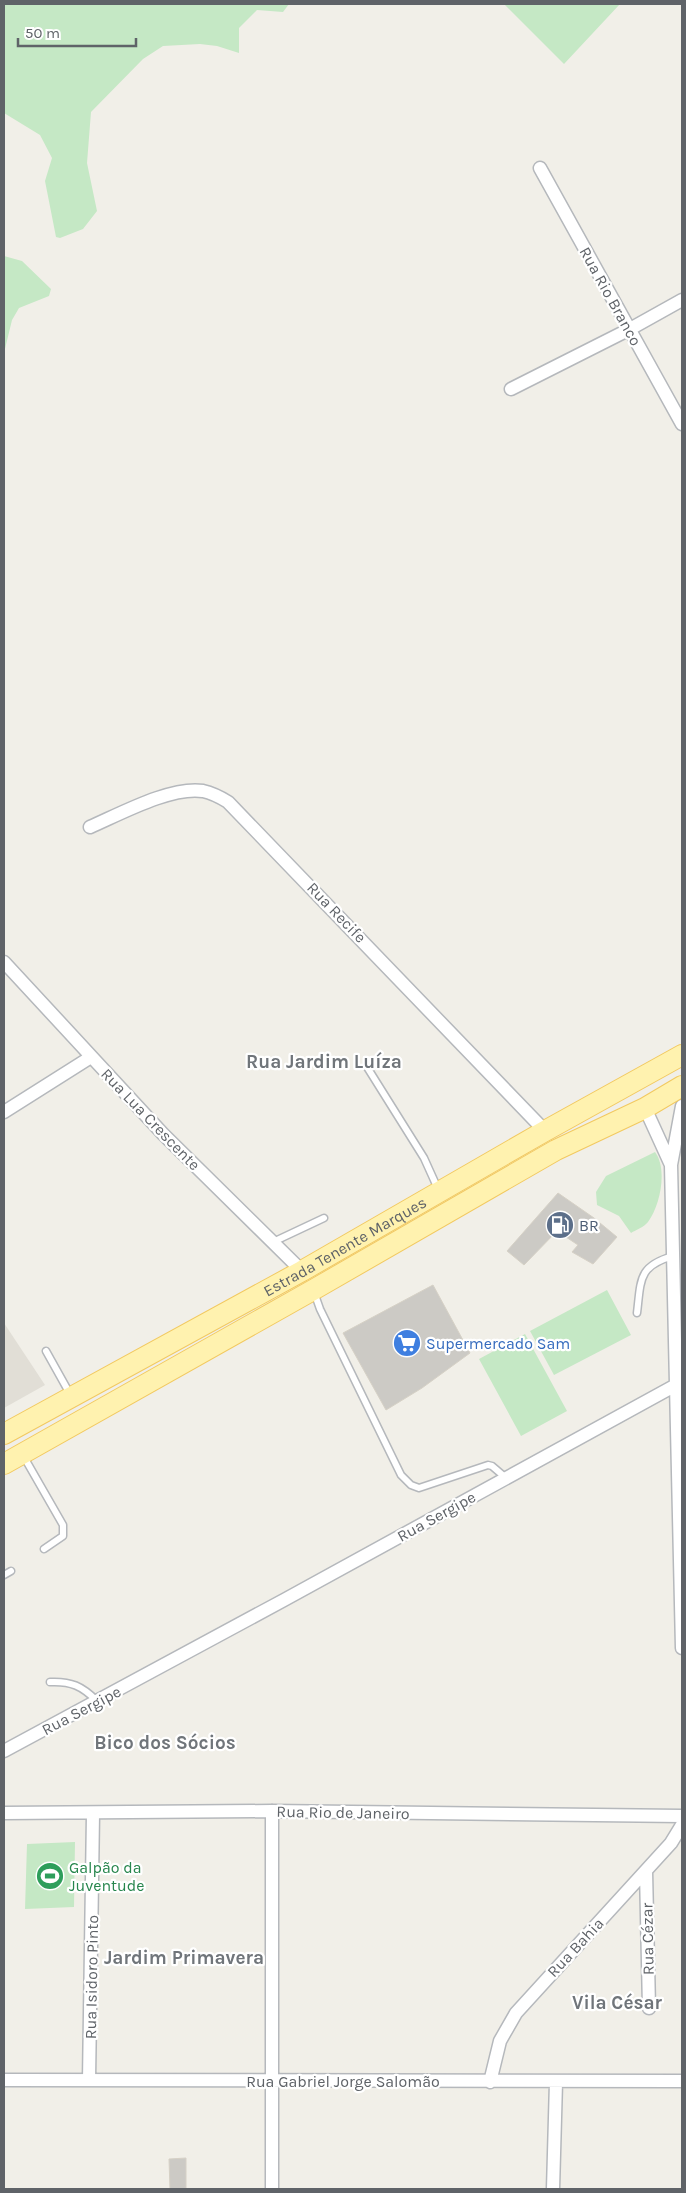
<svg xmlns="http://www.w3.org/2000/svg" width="686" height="2193" font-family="Karla,sans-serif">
  <rect width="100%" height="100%" fill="#f1efe8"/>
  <path fill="#e1ded6" d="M4 1323 45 1385 4 1408Z"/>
  <path fill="#c5e8c5" d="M4 4H289L283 12 257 10 239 28V53L217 46 200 44 163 46 143 59 91 112 87 163 97 211 83 229 60 238 56 237 45 181 52 158 40 135 4 113Z
    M504 4H620L564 64Z
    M4 256 22 261 51 289 49 296 19 308 12 320 4 353Z
    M655 1152C668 1169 660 1206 648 1222 644 1227 636 1230 631 1233L619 1216 597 1205 596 1192 606 1176Z
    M607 1290 631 1335 554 1375 530 1331Z
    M525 1334 567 1411 521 1436 479 1359Z
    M75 1842 74 1907 25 1909 27 1844Z"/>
  <path fill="#cccac5" stroke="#d6d1c6" d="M558 1193 594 1218 617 1237 593 1264 572 1252 578 1245 557 1231 524 1265 507 1251Z
    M433 1285 470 1353 422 1388 386 1410 343 1333Z
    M186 2158V2189H170L169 2159Z"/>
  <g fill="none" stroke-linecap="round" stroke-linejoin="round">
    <defs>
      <path id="lane" d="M367 1067 424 1158 438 1189
        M273 1242 324 1218
        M314 1292 320 1309 401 1475 411 1485 419 1488 488 1465 492 1466 506 1478
        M637 1313C641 1280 638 1266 673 1256
        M46 1351 70 1394
        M24 1457 63 1525V1536L44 1549
        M4 1575 11 1571
        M50 1682C71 1681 82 1686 97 1701"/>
      <path id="street" d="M540 168 682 424
        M511 389 630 329 682 300
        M90 827C120 814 171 786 203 791 212 793 220 797 228 802L545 1131
        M4 962 163 1134 302 1271
        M682 1106 671 1165 682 1648
        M645 1108 671 1165
        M4 1112 91 1057
        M4 1751 284 1600 676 1385
        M4 1813 272 1811 682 1816
        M646 1871 649 2008
        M4 2080 682 2081
        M89 2080 93 1814
        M490 2082 500 2041 516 2013 671 1843 682 1825
        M272 2189V1811
        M553 2189 556 2082"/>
      <g id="primary">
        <path id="s1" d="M4 1434 302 1271 545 1131 682 1055"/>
        <path d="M4 1464 313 1290 556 1150 645 1108 682 1086"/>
      </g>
    </defs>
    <use href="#lane" stroke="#b5b8bc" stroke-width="9"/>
    <use href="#street" stroke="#b5b8bc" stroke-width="15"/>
    <use href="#primary" stroke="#f2c960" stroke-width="22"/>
    <use href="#lane" stroke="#fff" stroke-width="6"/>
    <use href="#street" stroke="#fff" stroke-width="12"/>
    <use href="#primary" stroke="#fff2af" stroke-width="20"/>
  </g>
  <defs>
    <symbol id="fuel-disc" viewBox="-11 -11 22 22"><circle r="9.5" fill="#5c6f8a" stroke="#fff"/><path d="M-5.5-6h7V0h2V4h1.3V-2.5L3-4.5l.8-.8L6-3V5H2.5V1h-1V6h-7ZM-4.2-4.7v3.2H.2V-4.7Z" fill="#fff"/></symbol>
    <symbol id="supermarket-disc" viewBox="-11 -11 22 22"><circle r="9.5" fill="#3f7fe0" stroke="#fff"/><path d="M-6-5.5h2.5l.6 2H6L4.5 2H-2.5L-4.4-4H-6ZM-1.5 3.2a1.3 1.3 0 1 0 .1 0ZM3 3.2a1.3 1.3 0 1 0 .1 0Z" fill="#fff"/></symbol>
    <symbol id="stadium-disc" viewBox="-11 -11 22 22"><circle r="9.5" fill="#2e9e5b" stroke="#fff"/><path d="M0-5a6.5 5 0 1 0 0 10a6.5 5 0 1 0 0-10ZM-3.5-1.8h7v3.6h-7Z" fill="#fff"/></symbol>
  </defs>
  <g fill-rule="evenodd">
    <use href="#fuel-disc" x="544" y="1209" width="32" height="32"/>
    <use href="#supermarket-disc" x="391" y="1327" width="32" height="32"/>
    <use href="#stadium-disc" x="34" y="1860" width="32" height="32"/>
  </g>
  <g text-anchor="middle" stroke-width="4.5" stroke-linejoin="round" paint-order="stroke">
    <g font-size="16" fill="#5f6368" stroke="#fff">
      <text transform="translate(611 296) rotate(61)" y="6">Rua Rio Branco</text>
      <text transform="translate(337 912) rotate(46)" y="6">Rua Recife</text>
      <text transform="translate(151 1119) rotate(46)" y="6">Rua Lua Crescente</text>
      <text dy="6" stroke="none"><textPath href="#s1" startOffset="389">Estrada Tenente Marques</textPath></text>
      <text transform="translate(436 1516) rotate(-29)" y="6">Rua Sergipe</text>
      <text transform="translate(81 1710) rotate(-28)" y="6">Rua Sergipe</text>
      <text transform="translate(343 1812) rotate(1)" y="6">Rua Rio de Janeiro</text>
      <text transform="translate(647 1939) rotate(-91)" y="6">Rua Cézar</text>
      <text transform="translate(575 1947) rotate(-47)" y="6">Rua Bahia</text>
      <text transform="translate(91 1977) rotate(-89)" y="6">Rua Isidoro Pinto</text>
      <text x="343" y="2087">Rua Gabriel Jorge Salomão</text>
    </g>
    <g font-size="16" fill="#4e5e75" stroke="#fff" text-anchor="start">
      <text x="579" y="1231">BR</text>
    </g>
    <g font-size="16" fill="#366cbe" stroke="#fff" text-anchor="start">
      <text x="426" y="1349">Supermercado Sam</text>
    </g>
    <g font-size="16" fill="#27864d" stroke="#fff" text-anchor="start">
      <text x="69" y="1873">Galpão da<tspan x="69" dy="18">Juventude</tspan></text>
    </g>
    <g font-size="19" font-weight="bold" fill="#70757a" stroke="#fff">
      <text x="324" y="1068">Rua Jardim Luíza</text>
      <text x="165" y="1749">Bico dos Sócios</text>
      <text x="184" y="1964">Jardim Primavera</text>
      <text x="617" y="2009">Vila César</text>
    </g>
  </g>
  <rect width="686" height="2193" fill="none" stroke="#5f6368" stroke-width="10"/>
  <path d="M18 38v8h118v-8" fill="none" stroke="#5f6368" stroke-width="2.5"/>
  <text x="25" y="38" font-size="15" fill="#5f6368" stroke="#ffffff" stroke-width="4" paint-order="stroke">50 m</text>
</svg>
